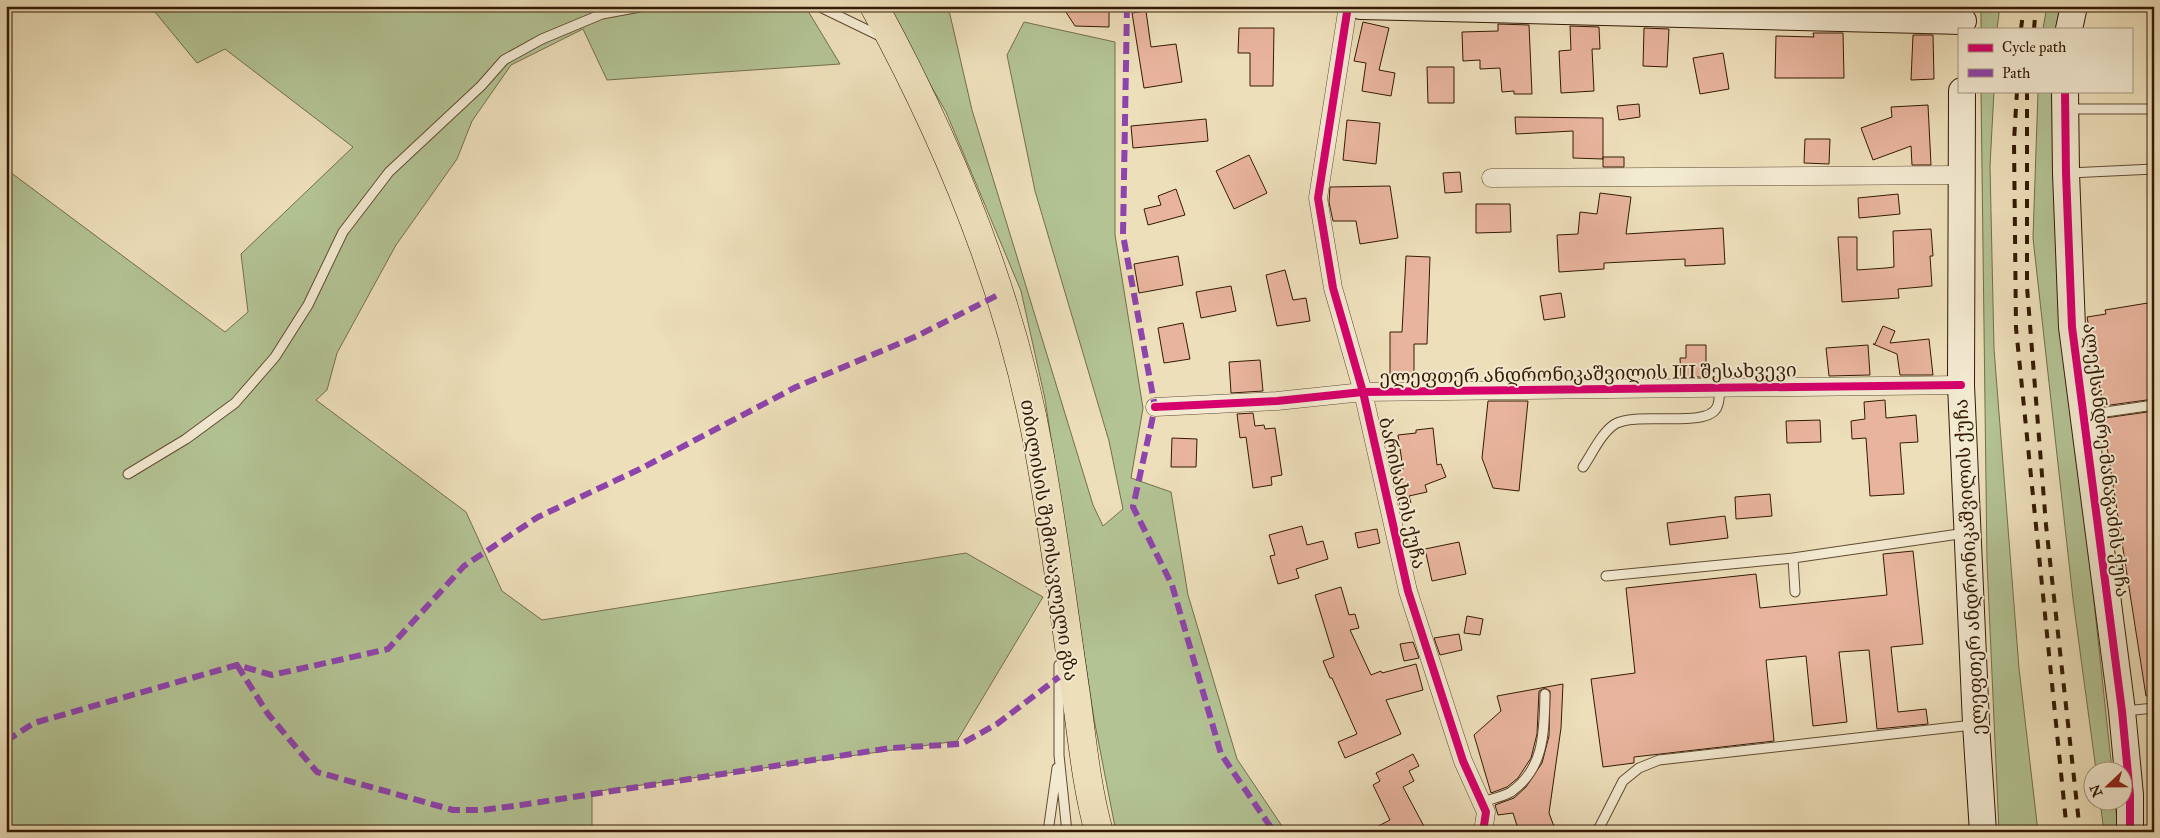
<svg xmlns="http://www.w3.org/2000/svg" width="2160" height="838" font-family="'IM FELL Great Primer','Noto Serif Georgian',serif">
  <rect width="100%" height="100%" fill="#eddfba"/>
  <filter id="stains"><feTurbulence type="fractalNoise" baseFrequency=".004" numOctaves="4"/><feColorMatrix values="0 0 0 0 .2 0 0 0 0 .09 0 0 0 0 .02 0 0 0 .5 -.17"/></filter>
  <radialGradient id="worn" r=".72"><stop offset=".6" stop-color="#630" stop-opacity="0"/><stop offset="1" stop-color="#630" stop-opacity=".3"/></radialGradient>
  <path fill="#b3c394" stroke="#746e4c" d="M150 6H805L840 64 607 80 583 29 511 65 472 121 457 159 396 245 337 353 327 390 316 400 466 512 502 591 542 620 966 553 1043 597 957 741 592 792V832H6V169L225 332 248 312 241 254 353 147 225 49 197 63Z
    M885 6H948L972 110 1093 505 1103 526 1123 509 1109 441 1035 191 1007 55 1024 22 1115 42V235L1143 408 1131 478 1171 492 1188 595 1237 759 1286 832H1116L1094 719 1045 399 1021 291 946 112Z
    M1981 6H2000L1997 29H1981Z
    M2047 6H2067L2062 29H2043Z
    M1981 91H1994L1990 166 1994 349 2019 668 2038 832H1999L1987 562Z
    M2038 91H2060L2088 546 2112 770H2096L2073 599 2033 238Z
    M2100 801H2115L2118 832H2104Z"/>
  <path fill="#e8b49d" stroke="#341a04" d="M1062 6H1109V27L1075 26Z
    M1146 11 1151 47 1176 44 1182 82 1144 88 1132 13Z
    M1363 22 1389 28 1379 70 1395 73 1391 96 1362 91 1366 63 1354 61Z
    M1498 24 1529 25 1532 94H1514V91L1502 92 1500 68 1480 69V60L1463 61 1462 32 1498 31Z
    M1570 26 1599 27 1600 49H1592L1594 91 1561 93 1559 51 1571 50Z
    M1239 28H1274L1273 86H1250V53H1238Z
    M1644 28 1669 29 1667 67 1643 66Z
    M1813 33H1843L1844 78H1775L1776 36 1814 37Z
    M1913 35H1933L1934 79 1911 80Z
    M1723 53 1729 89 1700 94 1693 58Z
    M1427 67H1454V103H1428Z
    M1639 104 1640 117 1619 120 1617 106Z
    M1928 105 1931 165H1912L1911 146 1873 160 1861 128 1892 117 1891 107Z
    M1515 117 1603 118V159L1573 158V131L1516 134Z
    M1206 119 1208 141 1133 148 1131 126Z
    M1347 120 1380 123 1376 164 1343 160Z
    M1805 139H1830L1829 164 1804 163Z
    M1249 155 1267 193 1234 209 1216 171Z
    M1603 157H1624V167H1603Z
    M1460 172 1462 192 1445 193 1443 173Z
    M1390 186 1398 238 1360 244 1356 221H1333L1329 202 1330 187Z
    M1176 189 1185 215 1148 225 1144 209 1161 205 1158 196Z
    M1600 193 1631 197 1626 234 1723 228 1725 264 1685 266V259L1604 263V269L1559 272 1557 235 1578 234 1580 212 1597 214Z
    M1898 194 1900 214 1859 218 1858 198Z
    M1476 204H1510L1511 232 1476 233Z
    M1931 229 1933 256H1930L1932 286 1898 289 1899 298 1842 302 1838 237H1857V270L1886 268 1894 267 1893 231Z
    M1178 256 1183 285 1139 293 1134 264Z
    M1406 256 1430 257 1427 344H1414V377H1390V332H1402Z
    M1285 270 1293 300 1306 298 1310 321 1277 326 1266 275Z
    M1231 286 1236 311 1201 318 1196 292Z
    M1561 293 1565 317 1544 320 1540 296Z
    M2154 302V399L2103 406 2087 317 2106 314 2105 310Z
    M1183 323 1190 359 1164 363 1158 328Z
    M1883 326 1895 331 1890 343 1929 339 1933 375H1900L1897 354 1873 344H1875Z
    M1686 345H1706V377H1681L1680 358H1686Z
    M1868 345 1870 375 1829 376 1826 348Z
    M1260 360 1263 391 1231 393 1229 362Z
    M1885 400 1886 418 1916 415 1918 442 1900 443 1904 494 1870 496 1866 438 1852 439 1851 421 1865 419 1864 402Z
    M1488 401H1528L1519 491 1493 488 1482 458Z
    M2154 411V695L2146 696 2103 421H2105V418Z
    M1253 413 1255 426 1264 425 1265 429 1275 428 1282 475 1271 477 1272 485 1253 488 1246 437 1240 438 1237 414Z
    M1820 420 1821 442 1787 443 1786 421Z
    M1433 428 1437 465 1441 464 1446 477 1425 485 1427 492 1409 496 1411 503 1400 505 1392 471 1403 469 1398 435 1416 433V430Z
    M1172 438 1197 439 1196 467H1171Z
    M1770 494 1772 516 1736 519 1735 497Z
    M1725 516 1728 538 1670 545 1667 523Z
    M1302 526 1307 545 1323 541 1328 559 1296 569 1299 578 1278 584 1270 556 1275 555 1269 535Z
    M1377 529 1380 543 1358 548 1355 533Z
    M1459 542 1466 574 1432 581 1425 549Z
    M1913 551 1923 644 1891 647 1898 712 1926 709 1928 724 1877 729 1869 650 1839 652 1847 722 1813 726 1806 656 1766 660 1774 741 1634 757V763L1603 767 1591 679 1635 673 1626 588 1756 574 1760 608 1887 595 1883 554Z
    M1341 587 1349 615 1355 614 1359 628 1350 630 1371 675 1381 671 1382 673 1416 664 1423 690 1386 700 1401 734 1345 758 1338 742 1357 734 1332 678H1330L1323 661 1334 657 1315 595Z
    M1467 616 1483 619 1480 635 1464 633Z
    M1459 634 1462 650 1440 655 1434 638Z
    M1413 642 1419 658 1404 661 1400 644Z
    M1563 684 1561 728 1549 813 1556 832H1519L1513 813 1498 815 1495 805 1514 798 1526 787 1542 763 1549 736 1550 691 1545 688 1539 691 1537 734 1531 758 1518 778 1507 787 1491 793 1474 735 1501 711 1497 696Z
    M1413 754 1419 766 1409 771 1414 781 1403 787 1427 832H1367L1390 820 1373 785 1380 781 1376 773Z"/>
  <g fill="none" stroke-linecap="round" stroke-linejoin="round">
    <defs>
      <path id="lane" d="M818 6 882 37
        M2067 109H2154
        M2069 173 2154 169
        M2085 415 2154 405
        M1583 467C1592 454 1601 433 1615 424 1637 411 1708 429 1717 407 1720 401 1719 393 1720 388
        M128 474 186 439 235 403 275 357 308 305 343 232 389 172 481 86 504 60 542 39 602 14 645 6
        M1606 576 1793 558
        M1795 592 1793 558 1966 533
        M1059 665V755L1067 832
        M2125 711 2154 708
        M1482 802C1490 799 1503 797 1511 792 1545 768 1544 731 1545 694
        M1048 832 1057 768
        M1597 832 1623 781 1639 768 1659 760 1973 725"/>
      <path id="street" d="M1348 6 1318 198 1333 288 1363 392 1408 591 1463 761 1486 812 1483 832
        M1491 178 1961 175
        M1155 407 1277 401 1363 392 1961 385"/>
      <path id="secondary" d="M1361 6 1963 21
        M2069 29 2074 6
        M1962 91 1961 385 1976 724 1983 832
        M2065 91 2066 173 2072 327 2122 711 2130 795V832"/>
      <path id="highway" d="M874 6C950 145 1011 294 1039 451 1054 532 1064 614 1076 695 1082 739 1087 790 1099 832"/>
    </defs>
    <use href="#lane" stroke="#624b32" stroke-width="11"/>
    <use href="#street" stroke="#624b32" stroke-width="19"/>
    <use href="#secondary" stroke="#341a04" stroke-width="28"/>
    <use href="#highway" stroke="#341a04" stroke-width="29"/>
    <use href="#lane" stroke="#f3ead2" stroke-width="9"/>
    <use href="#street" stroke="#f3ead2" stroke-width="18"/>
    <use href="#secondary" stroke="#f3ead2" stroke-width="26"/>
    <use href="#highway" stroke="#eddfba" stroke-width="28"/>
    <path stroke="#341a04" stroke-width="4" stroke-dasharray="9 9" stroke-linecap="butt" d="M2021 29 2024 6
      M2034 29 2036 6
      M2017 91 2014 141 2016 328 2067 832
      M2027 91V287L2046 525 2080 832"/>
    <path stroke="#8e44ad" stroke-width="6" stroke-dasharray="12 6" stroke-linecap="butt" d="M1127 6 1123 235 1155 407 1133 507 1172 585 1221 754 1274 832
      M237 665 268 714 317 772 453 810H483L521 805 891 748 961 744 997 724 1059 677
      M6 741 34 723 237 665 272 675 388 649 464 566 538 517 640 469 796 387 917 336 1000 294"/>
    <defs>
      <path id="cycleway" d="M1348 6 1318 198 1333 288 1363 392 1408 591 1463 761 1486 812 1483 832
        M2065 91 2066 173 2072 327 2122 711 2130 795V832
        M1155 407 1277 401 1363 392 1961 385"/>
    </defs>
    <use href="#cycleway" stroke="#f3ead2" stroke-width="11"/>
    <use href="#cycleway" stroke="#d6006c" stroke-width="8"/>
  </g>
  <g text-anchor="middle" stroke-width="4" stroke-linejoin="round" paint-order="stroke">
    <g font-size="19" fill="#341a04" stroke="#f3ead2">
      <text transform="translate(1588 373) rotate(-1)" y="7">ელეფთერ ანდრონიკაშვილის III შესახვევი</text>
      <text transform="translate(2107 460) rotate(83)" y="7">ალექსანდრე მანაგაძის ქუჩა</text>
      <text transform="translate(1403 493) rotate(77)" y="7">ბარისახოს ქუჩა</text>
      <text transform="translate(1050 540) rotate(81)" y="7">თბილისის შემოსავლელი გზა</text>
      <text transform="translate(1969 567) rotate(-93)" y="7">ელეფთერ ანდრონიკაშვილის ქუჩა</text>
    </g>
  </g>
  <rect width="2160" height="838" fill="none" stroke="#eddfba" stroke-width="25"/>
  <rect x="8" y="8" width="2145" height="823" fill="none" stroke="#341a04" stroke-width="2.5"/>
  <rect x="12" y="12" width="2135" height="813" fill="none" stroke="#341a04"/>
  <rect x="1958" y="28" width="175" height="65" fill="#f3ead2" stroke="#a79780"/>
  <rect x="1968" y="44" width="25" height="8" fill="#d6006c" stroke="#a79780"/>
  <text x="2002" y="52" font-size="15" fill="#341a04">Cycle path</text>
  <rect x="1968" y="69" width="25" height="8" fill="#8e44ad" stroke="#a79780"/>
  <text x="2002" y="78" font-size="15" fill="#341a04">Path</text>
  <g transform="translate(2108 786) rotate(248)"><circle r="24" fill="#f3ead2" stroke="#a79780"/>
  <path d="M0-4L9 19L0 12L-9 19Z" fill="#8f2418"/>
  <text y="-8" font-size="14" font-weight="bold" text-anchor="middle" fill="#341a04">N</text>
  </g>
  <rect width="100%" height="100%" filter="url(#stains)"/>
  <rect width="100%" height="100%" fill="url(#worn)"/>
</svg>
